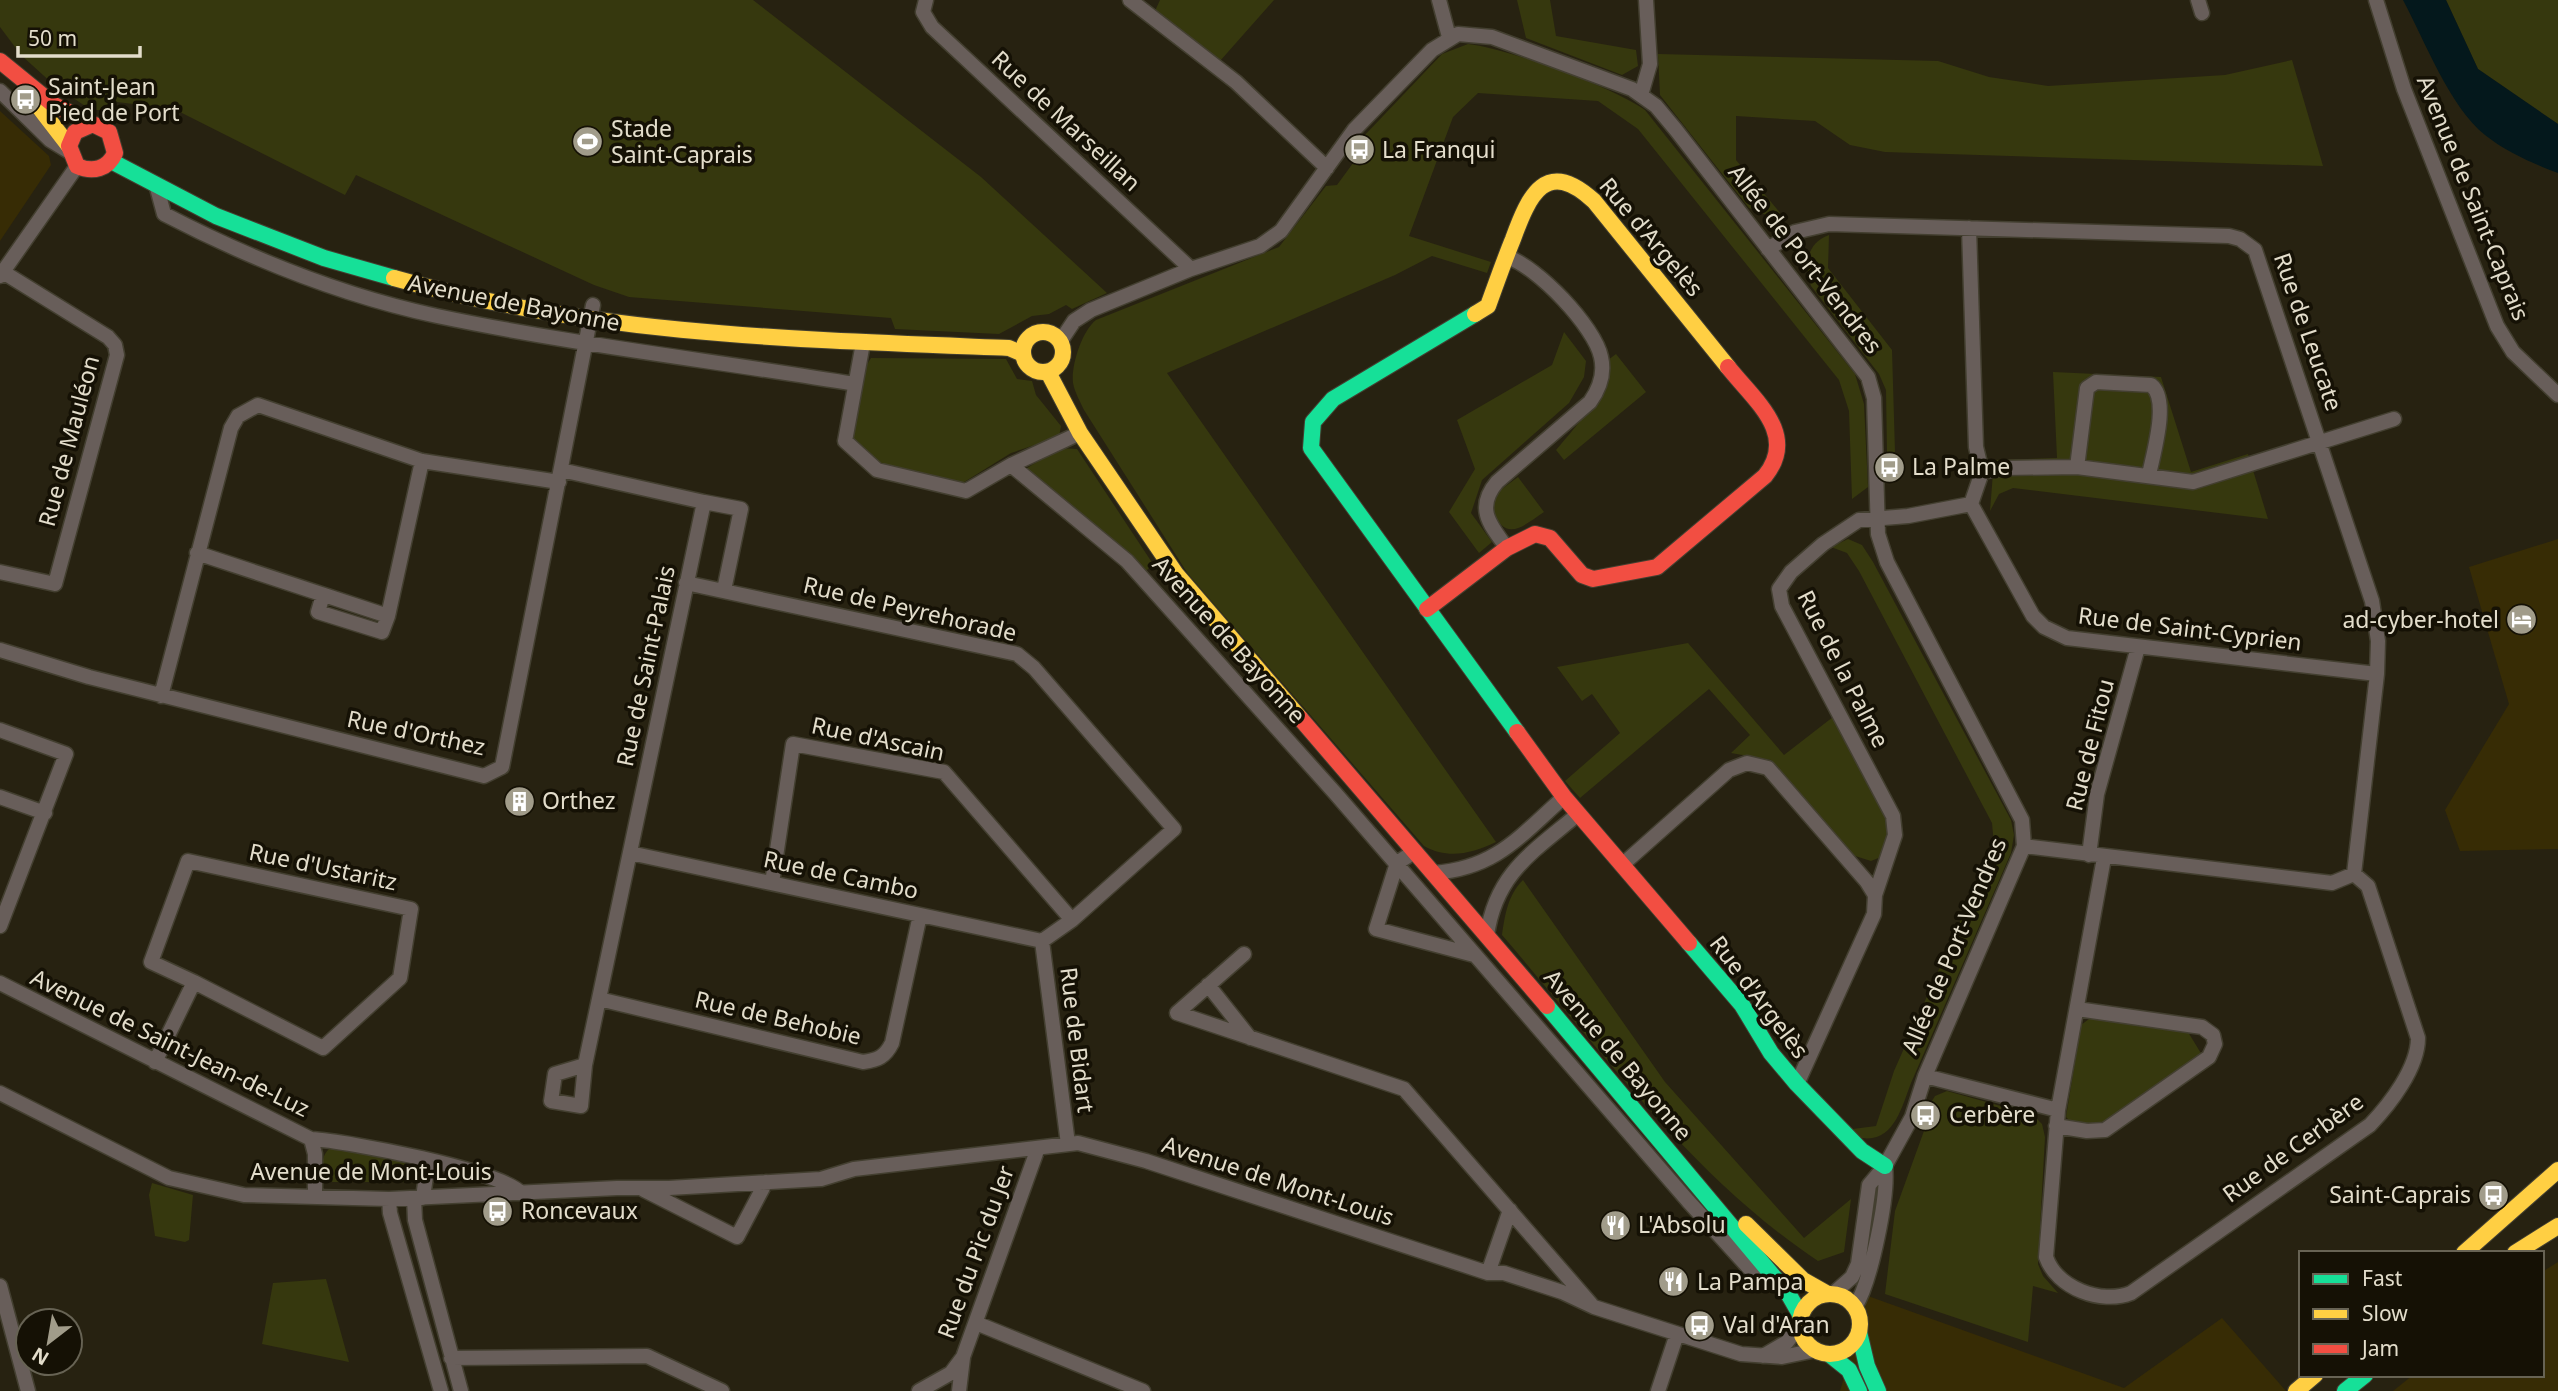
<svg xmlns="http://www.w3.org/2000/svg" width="2558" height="1391" font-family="'Noto Sans',sans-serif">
  <rect width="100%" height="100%" fill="#272211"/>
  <path fill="#372c05" d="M0 111 49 156 51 165 0 241Z
    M2558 539V849L2460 851 2445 810 2509 704 2469 567Z
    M2558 1262V1391H2393L2413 1375H2542V1272Z
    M1868 1296 2124 1388 2222 1318 2286 1391H1840Z"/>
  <path fill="#36380e" d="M0 0H753L981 177 1107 293 1072 309 1066 305 1049 314 1032 316 999 334 895 329 891 318 629 297 594 285 356 175 345 195 174 109 117 102 110 110H91L54 85 21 55 0 27Z
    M1160 0H1274L1220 61 1155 11Z
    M1517 0H1550L1556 36 1636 50 1638 66 1622 75 1526 38Z
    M2446 0H2558V124L2478 69Z
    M1468 44C1507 48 1613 87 1645 110L1855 374 1864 404 1868 487 1852 499 1849 411 1839 380 1638 129 1598 101 1478 93 1453 117 1409 236 1491 262 1487 273 1432 256 1395 275 1167 373 1496 842C1472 853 1449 860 1424 846L1188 574 1084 410C1080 401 1075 393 1073 383 1071 365 1082 331 1096 320L1279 247 1326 186 1337 185 1367 144 1363 137 1442 54Z
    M1658 54 1938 61 1989 77 2048 86 2225 75 2292 60 2323 166 1885 152 1850 145 1815 121 1736 116V160L1781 214 1769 216 1749 208 1660 95Z
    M1829 235 1828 268 1892 350 1895 452H1887L1886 390 1879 374 1811 286C1804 266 1806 243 1829 235Z
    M1564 332 1586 361 1584 377 1569 403 1482 480 1471 513 1492 542 1479 553 1449 512 1475 469 1457 420 1552 365Z
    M1616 354 1646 392 1564 460 1556 450C1581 421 1601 398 1608 360Z
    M871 358 1006 359 1017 379 1032 381 1036 395 1061 426 1059 437 1011 453 961 484C923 475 873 473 851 436L864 369Z
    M2053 372 2161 377 2191 472 2248 454 2268 519 2013 488 1999 494 1990 511 1994 460 2057 458Z
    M1059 448 1077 449 1153 564 1145 572 1027 468Z
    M1518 477 1544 512C1518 530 1505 542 1490 506L1495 494Z
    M1848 539 1862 545 1873 562 2011 820 2014 835 2011 853 1911 1083C1901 1109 1893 1146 1857 1137L1853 1129 1876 1126 1894 1071 1994 845 1992 823 1859 571 1847 553 1831 547Z
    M1688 643 1784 755 1833 717 1887 817 1890 829 1881 857 1871 861 1852 855 1771 760 1731 753 1750 735 1709 689 1580 798 1565 781 1620 733 1592 694 1582 701 1557 667Z
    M1523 880 1665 1082 1804 1238 1851 1199 1844 1252 1818 1261C1692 1177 1600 1049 1502 935 1505 914 1508 895 1523 880Z
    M2093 1016 2188 1032 2202 1055 2100 1126 2071 1122 2066 1117 2081 1025Z
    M1947 1091 2033 1115 2042 1124 2045 1137 2038 1264 2043 1276 2058 1293 2033 1286 2028 1342 1885 1294 1895 1211 1933 1106 1930 1104 1935 1096Z
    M330 1148C349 1151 416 1154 416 1177L414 1182H332C323 1170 318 1159 330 1148Z
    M152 1183 193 1195 189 1240 185 1242 155 1236 149 1195Z
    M326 1279 349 1362 262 1344 273 1283Z"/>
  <path fill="#04181c" d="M2403 0H2446L2478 69 2558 124V173C2534 164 2506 152 2485 135 2449 106 2425 41 2403 0Z"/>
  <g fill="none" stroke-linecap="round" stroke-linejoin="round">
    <defs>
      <path id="street" d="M926 0 923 12 932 27 1191 269
        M1130 0 1236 82 1327 168
        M1439 0 1449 37
        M2198 0 2202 13
        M2376 0 2404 89 2497 326 2513 352 2558 395
        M0 91 50 140 68 151
        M1641 95 1650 64 1646 0
        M157 188 164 214C249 258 343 296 437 316 575 345 716 361 855 384
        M1969 228 1976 447 1982 472 1971 504 2033 616 2044 627 2067 638 2377 674
        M1768 249 1795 232 1829 224 2229 236 2240 239 2255 250 2372 601 2378 641 2377 674 2354 874
        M0 276 77 166
        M1060 342 1074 321 1091 310 1191 269 1260 246 1281 231 1354 130 1432 50 1458 34 1492 37 1632 89 1656 106 1676 130 1868 377 1874 398 1878 534 1887 562 2022 820 2024 846 1925 1076 1912 1117 1885 1166 1869 1185 1858 1264 1852 1277 1834 1293
        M863 343 845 441 877 470 966 491 1011 465 1127 561 1335 793 1688 1201 1749 1268 1771 1276
        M1011 465 1080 433
        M2077 467 2087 388 2096 382 2151 385C2170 399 2153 454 2149 475
        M561 470 704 502 585 1065 555 1074 551 1101 581 1106 585 1065
        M1982 472 2005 468 2077 467 2193 482 2394 419
        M704 502 741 509 724 590
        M1507 548C1490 525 1475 508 1497 482L1590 402C1600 388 1605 374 1601 357 1595 327 1537 266 1507 257
        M197 553 388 616 422 461
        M0 572 55 584 117 355 115 345 108 337 3 272
        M686 583 1017 654 1034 668 1174 829 1072 920 1042 941
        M323 595 318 612 382 632 388 616
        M0 650 89 677 484 776 502 767 593 305
        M161 696 231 428 238 416 258 405 422 461 559 482
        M0 730 66 754 0 926
        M0 797 45 813
        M1414 852 1397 863 1376 929 1474 955
        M630 853 1042 941
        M2089 855 2097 794 2138 647
        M1622 865 1729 770 1747 763 1768 768 1867 882 1875 895 1874 914 1797 1084
        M1434 873C1496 868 1519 837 1564 797
        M772 883 793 744 944 772 1072 920
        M1875 895 1895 835 1893 816 1782 606 1779 589 1791 572 1823 544 1859 520 1908 516 1971 504
        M1487 935C1496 873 1533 852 1578 814
        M1042 941 1068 1144
        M1244 954 1177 1013 1404 1089 1591 1304
        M0 983 311 1139C348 1141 499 1170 521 1193
        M1208 985 1250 1038
        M599 999 863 1062C878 1060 885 1057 892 1043L920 915
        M155 1062 194 982 323 1048 400 978 411 909 188 861 151 962 194 982
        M1925 1076 2058 1110 2046 1257C2057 1288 2101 1305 2131 1293L2370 1125C2390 1104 2418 1068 2418 1038L2368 886 2354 874 2332 883 2024 846
        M0 1093 169 1178 244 1195 389 1199 617 1188H669L821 1179 854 1169 1078 1143 1146 1161 1488 1273H1504L1562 1292 1594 1307 1741 1354 1782 1357 1816 1350
        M2058 1110 2104 858
        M2056 1126 2087 1131 2105 1130 2209 1057 2215 1044 2213 1035 2202 1027 2077 1009
        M311 1139 315 1154V1196
        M644 1190 737 1237 766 1182
        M414 1198 415 1220 461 1391
        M423 1198 428 1161
        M389 1199 390 1213 441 1391
        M1488 1273 1510 1210
        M0 1286 28 1391
        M1855 1307C1871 1282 1889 1194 1885 1166
        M976 1323 1143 1391
        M1763 1356 1787 1342 1800 1325
        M451 1358 647 1356 722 1391
        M919 1391 951 1373 963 1357 1038 1148
        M959 1391 963 1358
        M1658 1391 1677 1334"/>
      <path id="fast" d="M111 161 216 216 324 258 394 278
        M1475 314 1333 399 1313 422 1311 448 1517 732
        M1689 943 1742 1005 1771 1053 1797 1084 1862 1151 1885 1166
        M1547 1006 1789 1295 1801 1316
        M1859 1332 1867 1366 1878 1391
        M1829 1354 1849 1370 1859 1391
        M2345 1391 2365 1375"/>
      <path id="slow" d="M32 98 69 146
        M394 278C593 335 804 340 1009 348L1023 354
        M1475 314 1488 306C1496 284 1504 261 1513 239 1529 195 1546 157 1594 201L1728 367
        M1023 352a20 20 0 1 1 40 0a20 20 0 1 1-40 0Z
        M1048 372 1080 433 1176 574 1300 718
        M1746 1224 1803 1280 1826 1293
        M2464 1253 2558 1170
        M2515 1253 2558 1226
        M1800 1324a30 30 0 1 1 60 0a30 30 0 1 1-60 0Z
        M2296 1391 2315 1375"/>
      <path id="jam" d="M0 61 54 105 109 132 115 153C108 169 93 173 77 166L69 146 75 132 93 124
        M1427 609 1507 548 1535 534 1550 538 1582 575 1593 579 1657 567 1765 476C1799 434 1754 400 1728 367
        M1300 718 1547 1006
        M1517 732 1564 797 1689 943"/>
    </defs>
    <use href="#street" stroke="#433f30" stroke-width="17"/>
    <use href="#fast" stroke="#433f30" stroke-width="18"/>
    <use href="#slow" stroke="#433f30" stroke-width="18"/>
    <use href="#jam" stroke="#433f30" stroke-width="18"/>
    <use href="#street" stroke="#685e5a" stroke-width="14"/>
    <use href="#fast" stroke="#16e098" stroke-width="16"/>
    <use href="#slow" stroke="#ffcf43" stroke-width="16"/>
    <use href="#jam" stroke="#f24e42" stroke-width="16"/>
  </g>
  <defs>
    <symbol id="bus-disc" viewBox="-11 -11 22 22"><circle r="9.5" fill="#a19c8a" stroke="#151105"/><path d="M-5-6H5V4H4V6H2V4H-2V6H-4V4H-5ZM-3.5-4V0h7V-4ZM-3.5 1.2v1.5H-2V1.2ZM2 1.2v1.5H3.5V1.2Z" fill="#fff"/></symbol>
    <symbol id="stadium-disc" viewBox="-11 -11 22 22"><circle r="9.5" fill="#a19c8a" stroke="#151105"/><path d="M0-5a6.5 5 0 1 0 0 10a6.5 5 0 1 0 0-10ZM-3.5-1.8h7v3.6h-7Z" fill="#fff"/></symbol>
    <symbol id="hotel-disc" viewBox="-11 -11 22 22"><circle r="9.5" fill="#a19c8a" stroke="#151105"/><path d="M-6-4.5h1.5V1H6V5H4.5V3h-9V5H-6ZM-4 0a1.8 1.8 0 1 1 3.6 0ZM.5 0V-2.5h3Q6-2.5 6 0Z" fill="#fff"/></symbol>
    <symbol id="building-disc" viewBox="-11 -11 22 22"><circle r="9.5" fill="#a19c8a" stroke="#151105"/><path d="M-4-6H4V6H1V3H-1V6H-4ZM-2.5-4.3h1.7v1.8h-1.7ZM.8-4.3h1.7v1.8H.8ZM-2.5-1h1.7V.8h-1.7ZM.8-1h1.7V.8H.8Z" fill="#fff"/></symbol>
    <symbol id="restaurant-disc" viewBox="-11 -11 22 22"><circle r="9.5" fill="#a19c8a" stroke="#151105"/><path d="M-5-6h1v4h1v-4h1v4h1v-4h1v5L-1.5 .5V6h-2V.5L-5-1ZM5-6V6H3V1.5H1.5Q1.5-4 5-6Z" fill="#fff"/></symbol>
  </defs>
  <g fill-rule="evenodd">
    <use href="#bus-disc" x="8" y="82" width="35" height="35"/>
    <use href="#stadium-disc" x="570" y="124" width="35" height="35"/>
    <use href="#bus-disc" x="1342" y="132" width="35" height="35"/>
    <use href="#bus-disc" x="1872" y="450" width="35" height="35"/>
    <use href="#hotel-disc" x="2504" y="602" width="35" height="35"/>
    <use href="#building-disc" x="502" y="784" width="35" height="35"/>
    <use href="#bus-disc" x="1908" y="1098" width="35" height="35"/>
    <use href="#bus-disc" x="2476" y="1178" width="35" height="35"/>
    <use href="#bus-disc" x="480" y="1194" width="35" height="35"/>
    <use href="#restaurant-disc" x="1598" y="1208" width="35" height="35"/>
    <use href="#restaurant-disc" x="1656" y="1264" width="35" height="35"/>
    <use href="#bus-disc" x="1682" y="1308" width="35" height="35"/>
  </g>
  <g text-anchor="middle" stroke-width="7" stroke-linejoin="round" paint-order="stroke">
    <g font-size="23" fill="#e3ddcb" stroke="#151105" text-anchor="start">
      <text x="48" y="95">Saint-Jean<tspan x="48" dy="26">Pied de Port</tspan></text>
      <text x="611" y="137">Stade<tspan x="611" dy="26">Saint-Caprais</tspan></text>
      <text x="1382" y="158">La Franqui</text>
      <text x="1912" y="475">La Palme</text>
      <text x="2499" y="628" text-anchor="end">ad-cyber-hotel</text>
      <text x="542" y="809">Orthez</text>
      <text x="1949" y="1123">Cerbère</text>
      <text x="2471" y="1203" text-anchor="end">Saint-Caprais</text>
      <text x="521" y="1219">Roncevaux</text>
      <text x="1638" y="1233">L'Absolu</text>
      <text x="1697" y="1290">La Pampa</text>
      <text x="1723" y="1333">Val d'Aran</text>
    </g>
    <g font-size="23" fill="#e3ddcb" stroke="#151105">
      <text transform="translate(1066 121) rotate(43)" y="8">Rue de Marseillan</text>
      <text transform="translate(2473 198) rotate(68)" y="8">Avenue de Saint-Caprais</text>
      <text transform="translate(1651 237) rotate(50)" y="8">Rue d'Argelès</text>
      <text transform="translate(1805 259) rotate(52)" y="8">Allée de Port-Vendres</text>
      <text transform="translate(514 303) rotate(11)" y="8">Avenue de Bayonne</text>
      <text transform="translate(2308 332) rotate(71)" y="8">Rue de Leucate</text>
      <text transform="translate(69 441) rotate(-75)" y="8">Rue de Mauléon</text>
      <text transform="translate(910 609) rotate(13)" y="8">Rue de Peyrehorade</text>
      <text transform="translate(2190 629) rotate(7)" y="8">Rue de Saint-Cyprien</text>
      <text transform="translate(1229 640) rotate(48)" y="8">Avenue de Bayonne</text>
      <text transform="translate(646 666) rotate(-78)" y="8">Rue de Saint-Palais</text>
      <text transform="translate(1843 669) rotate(63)" y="8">Rue de la Palme</text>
      <text transform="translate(416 733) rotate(12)" y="8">Rue d'Orthez</text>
      <text transform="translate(878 739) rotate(12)" y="8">Rue d'Ascain</text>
      <text transform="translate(2090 745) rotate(-76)" y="8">Rue de Fitou</text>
      <text transform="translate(323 867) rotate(12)" y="8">Rue d'Ustaritz</text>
      <text transform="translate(841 875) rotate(12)" y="8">Rue de Cambo</text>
      <text transform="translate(1954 946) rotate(-67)" y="8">Allée de Port-Vendres</text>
      <text transform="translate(1759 997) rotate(53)" y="8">Rue d'Argelès</text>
      <text transform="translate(778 1018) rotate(13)" y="8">Rue de Behobie</text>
      <text transform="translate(1077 1040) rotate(83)" y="8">Rue de Bidart</text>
      <text transform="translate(170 1043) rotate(26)" y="8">Avenue de Saint-Jean-de-Luz</text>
      <text transform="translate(1618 1055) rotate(50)" y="8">Avenue de Bayonne</text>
      <text transform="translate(2293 1148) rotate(-36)" y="8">Rue de Cerbère</text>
      <text x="371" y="1180">Avenue de Mont-Louis</text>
      <text transform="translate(1278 1181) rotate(18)" y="8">Avenue de Mont-Louis</text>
      <text transform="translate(976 1252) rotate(-70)" y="8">Rue du Pic du Jer</text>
    </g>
  </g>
  <rect x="2299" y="1251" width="245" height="126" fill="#151105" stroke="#676354" stroke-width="2"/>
  <rect x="2313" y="1274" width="35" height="10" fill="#16e098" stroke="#676354" stroke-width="2"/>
  <text x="2362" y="1286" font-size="21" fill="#e3ddcb">Fast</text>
  <rect x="2313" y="1309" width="35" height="10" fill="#ffcf43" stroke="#676354" stroke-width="2"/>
  <text x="2362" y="1321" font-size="21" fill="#e3ddcb">Slow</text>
  <rect x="2313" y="1344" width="35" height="10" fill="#f24e42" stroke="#676354" stroke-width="2"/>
  <text x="2362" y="1356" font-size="21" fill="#e3ddcb">Jam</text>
  <g transform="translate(49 1342) rotate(211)"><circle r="33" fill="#151105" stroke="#676354" stroke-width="2"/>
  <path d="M0-5L12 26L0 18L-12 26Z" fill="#a19c8a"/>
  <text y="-10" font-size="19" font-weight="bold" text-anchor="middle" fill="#e3ddcb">N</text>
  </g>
  <path d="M18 46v10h122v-10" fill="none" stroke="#e3ddcb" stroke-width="3.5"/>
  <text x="28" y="46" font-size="21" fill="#e3ddcb" stroke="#151105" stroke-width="5" paint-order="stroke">50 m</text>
</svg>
